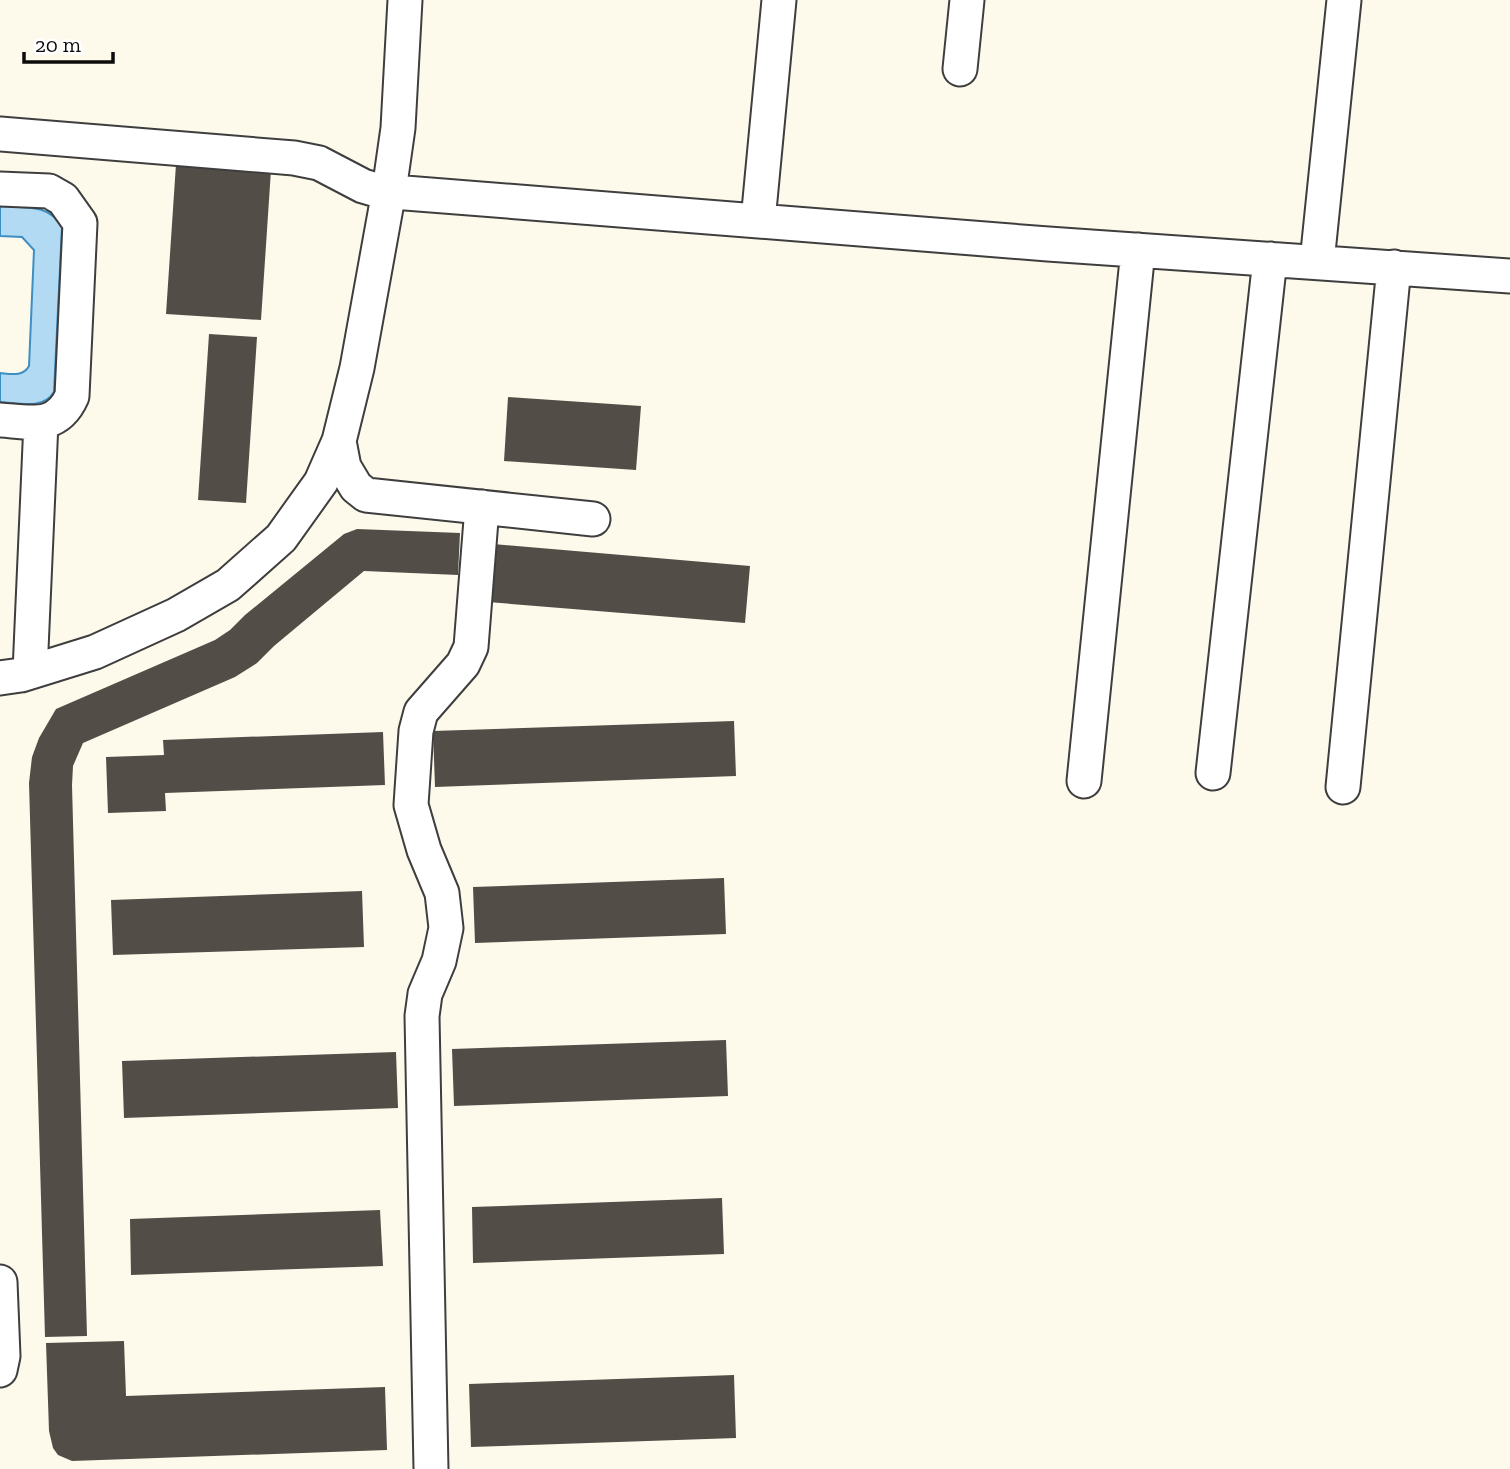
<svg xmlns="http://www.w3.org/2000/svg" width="1510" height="1469" font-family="'Zilla Slab',serif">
  <rect width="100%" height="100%" fill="#fefaeb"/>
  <path fill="#b2daf2" stroke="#3d8ec5" stroke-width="2" d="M0 206C24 208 49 203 62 227L54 392C43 410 19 403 0 402V373C11 374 23 377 29 366L34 250 22 237 0 236Z"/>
  <path fill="#534d48" d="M176 164 271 170 261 320 166 314Z
    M209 334 257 337 246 503 198 500Z
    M508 397 641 406 636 470 504 461Z
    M357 529 460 533 458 575 364 571 274 646 257 663 235 677 83 743 73 766 72 785 87 1336 45 1337 29 783 32 757 39 738 56 709 215 640 230 630 245 615 344 534Z
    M493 544 750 566 745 623 488 602Z
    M734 721 736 776 435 787 433 731Z
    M383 732 385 785 165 793 166 811 108 813 106 757 164 755 163 740Z
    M724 878 726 934 475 943 473 887Z
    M362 891 364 947 113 955 111 900Z
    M726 1040 728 1096 454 1106 452 1049Z
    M396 1052 398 1108 124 1118 122 1061Z
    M722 1198 724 1254 473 1263 472 1207Z
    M380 1210 383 1266 131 1275 130 1219Z
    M124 1341 126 1396 385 1387 387 1450 72 1461 58 1455 53 1448 49 1431 46 1343Z
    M734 1375 736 1438 471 1447 469 1384Z"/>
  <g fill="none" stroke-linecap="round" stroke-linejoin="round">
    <defs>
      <path id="minor" d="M405 0 398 128 389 191 357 368 339 441 344 467 356 487 366 495 593 519
        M960 69 967 0
        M0 134 294 158 319 163 363 186 380 191 1048 244 1510 276
        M0 189 49 191 63 199 80 223 72 396C57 430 31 422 0 420
        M758 221 779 0
        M1317 262 1344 0
        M30 672 41 422
        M0 678 21 675 95 652 176 615 228 585 281 538 321 482 339 441
        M1213 773 1270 259
        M1084 781 1138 250
        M1343 787 1394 267
        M0 1282 3 1356 0 1370
        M431 1469 422 1016 425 994 439 961 446 928 442 893 424 850 411 805 416 731 421 712 463 664 471 647 482 507"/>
    </defs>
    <use href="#minor" stroke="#3e3e3e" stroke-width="37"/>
    <use href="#minor" stroke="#fff" stroke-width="33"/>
  </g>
  <path d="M24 52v10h89v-10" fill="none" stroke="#0b0b0b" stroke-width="3.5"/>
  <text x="35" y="52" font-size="21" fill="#0b0b0b" stroke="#ffffff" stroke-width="5" paint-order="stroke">20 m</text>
</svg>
